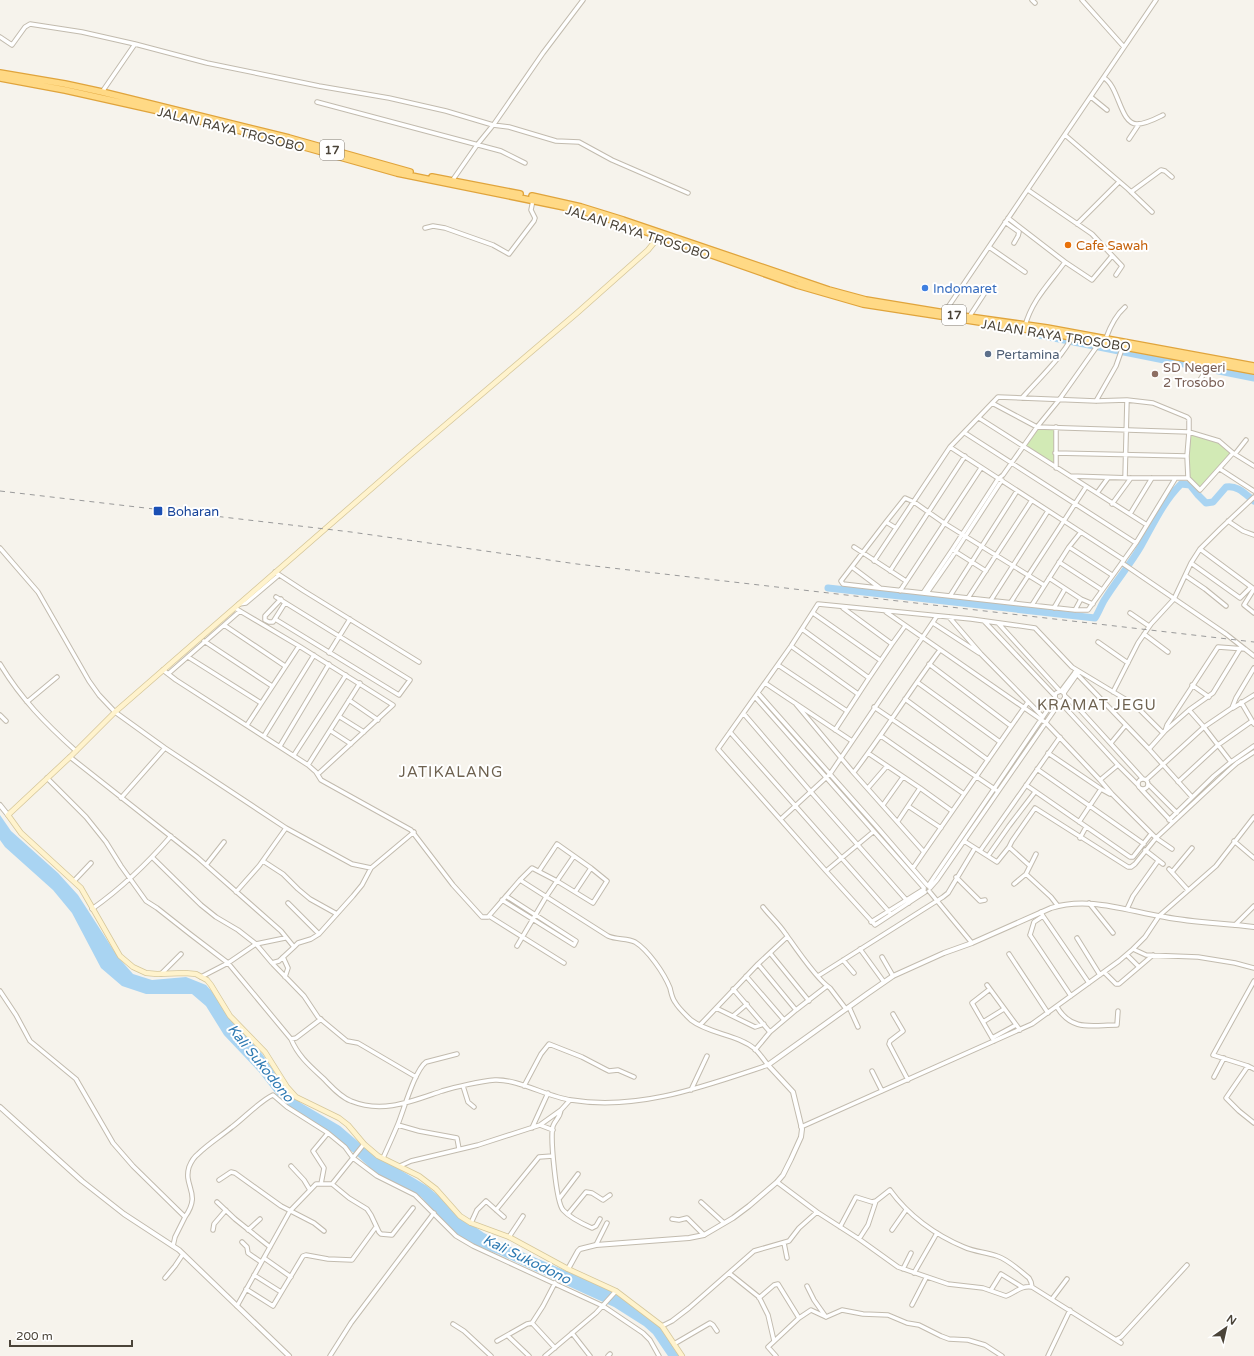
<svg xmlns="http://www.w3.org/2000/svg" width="1254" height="1356" font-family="'Varela Round',sans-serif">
  <rect width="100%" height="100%" fill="#f6f3ec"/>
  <path fill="#d2eab5" d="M1037 427H1056V468L1023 447Z
    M1190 433 1218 442 1232 453 1199 490 1189 478 1188 456Z"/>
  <path fill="#a9d4f2" d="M0 815 11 831 58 873 78 895 118 957 133 974 152 980 186 977 206 985 217 997 233 1021 263 1055 286 1089 301 1103 340 1126 369 1151 427 1186 440 1197 456 1214 484 1233 513 1248 610 1290 622 1297 662 1328 680 1356H668L653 1334 644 1326 614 1307 498 1254 473 1245 453 1232 421 1197 380 1177 354 1153 283 1103 259 1072 224 1035 206 1006 192 994H146L122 986 101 968 72 913 53 890 5 847 0 840Z"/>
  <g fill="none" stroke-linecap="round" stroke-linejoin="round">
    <path stroke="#a9d4f2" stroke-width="7" d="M1039 335 1254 378
      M828 588 1095 618C1099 612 1101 605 1105 599 1116 581 1130 565 1141 546 1153 525 1163 502 1181 484L1190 485 1198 495 1206 503 1213 502 1226 487C1238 485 1245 494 1254 501"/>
    <defs>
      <path id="minor" d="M1032 0 1035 3
        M1082 0 1124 47
        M0 37 12 45 25 27 30 24 82 32 135 44 207 63 319 86 389 98 446 111 493 125 509 127 556 141 579 142 612 160 688 193
        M1104 78C1119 86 1120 124 1137 124 1146 124 1155 119 1163 115
        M102 92 135 44
        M1091 97 1107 110
        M317 102 501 151 525 163
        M1065 135 1128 189 1152 212
        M1129 139 1139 124
        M452 181 477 145 494 124 543 53 583 0
        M1028 190 1092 234 1122 266 1116 275
        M1131 192 1161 170 1165 171 1172 177
        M1008 218 1065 262 1092 280 1112 256
        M1005 222 1019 232 1018 236 1014 243
        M1077 224 1119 182
        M425 228 433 226 445 228 493 245 509 254 534 221 535 218 531 210 533 200
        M989 247 1025 272
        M944 313 1156 0
        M969 317 986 291
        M1025 326C1032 300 1049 284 1065 262
        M1106 338C1110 327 1116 315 1125 307
        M1196 386 1211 363
        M1022 398C1037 381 1063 356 1072 337
        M1096 401 1116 366 1123 346
        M992 403 1037 427 1189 432 1219 441 1233 453 1254 466
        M979 418 1147 525
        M965 433 1136 543
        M950 447 1124 560
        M1055 453 1187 456
        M1235 454 1246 440
        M1056 468V427
        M1220 469 1254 491
        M1070 476 1131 478H1188
        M1125 478 1127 400
        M1097 493 1108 478
        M1112 504 1131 478
        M1130 514 1152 478
        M1228 521 1243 531 1254 535
        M886 522 896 528
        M854 547 906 581
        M1069 547 1112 575
        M0 548 38 592 89 681 99 695 115 712 165 748 286 828 352 864 371 868
        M1200 549 1254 589
        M953 550 986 571
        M874 561 950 447 998 397 1096 401 1127 400 1153 403 1187 417 1189 419V432L1187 456 1188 478 1200 490 1233 453
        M1059 562 1102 590
        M1122 563 1226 634 1245 649
        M1191 563 1240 598 1251 587
        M852 567 880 588
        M890 571 965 456
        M275 572 304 591 419 662
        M1186 576 1205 589 1226 606
        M1049 578 1081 599 1093 604
        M1044 585 944 523 914 502 905 498 886 522 841 581 843 584C920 593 997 601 1075 610H1088L1136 543 1175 479
        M1254 589 1244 605 1254 613
        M900 591 981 468
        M923 593 952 550 998 479 1003 475 1037 427 1059 400 1100 342
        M927 593 952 557 1002 480
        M950 596 1017 491
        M968 598 1032 500
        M281 599 265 616V620L269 622H273L285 603
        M991 600 1048 511
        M1011 602 1086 487
        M239 604 246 603 279 575
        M1032 605 1069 547 1081 532
        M235 608 299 646 393 705 318 774
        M1054 608 1065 589
        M1075 610 1081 599
        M886 612 1046 723 1100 780 1112 794 1156 838 1135 864 1131 867H1128L1035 808 1012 841 1009 847 1030 866
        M813 613 880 660
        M1130 613 1149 626
        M949 617 981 654 1043 717
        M275 619 399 695 410 680 276 597
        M984 621 1055 696 1056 700 1062 702 1065 697 1064 693 1061 691 1056 693 1055 696
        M933 623 979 653
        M998 623 1060 691
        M224 625 285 666
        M802 629 869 678
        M1144 634 1168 652
        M204 641 272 686
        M1098 642 1128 663
        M892 644 905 626
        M791 646 858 694
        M329 653 350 619
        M188 657 261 703
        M0 664C21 699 46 724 76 751
        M929 664 1011 726
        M778 665 847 711
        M163 670 176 680 308 765 316 772 321 780 411 830 453 885 482 917H488L520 880 532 868 557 881 575 892 591 868
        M1075 672 1149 749 1192 797
        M168 674 240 611
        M917 682 1000 742
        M765 683 852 741
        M1192 685 1209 697
        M1061 691 1076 671
        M1113 692 1138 643 1151 624 1174 599 1191 563 1200 549 1220 529 1254 497
        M758 693 877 827 927 885
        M1064 693 1078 673
        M1065 696 1081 711 1143 779
        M755 697 924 888
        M905 699 988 760
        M349 700 378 720
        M27 702 57 677
        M1060 702 1118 765 1138 785
        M1241 702 1254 724
        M795 703 852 771 924 852 913 868
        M874 707 996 790
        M1233 708 1254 695
        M1189 710 1204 727 1231 762
        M744 714 811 792 909 903
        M0 715 6 721
        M340 717 364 732
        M247 725 299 646
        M835 730 869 678 892 644 843 608
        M331 731 351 744
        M1165 731 1167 725 1218 647 1245 649 1254 656
        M730 732 891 914
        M264 736 314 655
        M881 736 964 794
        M1111 743 1125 726
        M280 746 329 664
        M1149 749 1165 731 1189 710 1213 693 1240 649
        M868 753 920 788 898 821
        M1048 753 1101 789 1110 794
        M294 755 346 675
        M70 757 197 857 281 931 294 947 298 943 311 939 319 934 353 896 362 885 371 868 414 832
        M308 765 360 683
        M1037 769 1144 844
        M854 772C884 733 910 690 940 650
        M47 778 86 817 106 842 121 866 146 901 157 908 190 934 228 963 291 1039C298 1056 310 1066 323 1078 331 1086 340 1097 351 1101 383 1114 412 1101 442 1091 455 1087 481 1081 495 1080 518 1079 548 1097 571 1100 639 1111 705 1086 768 1065 764 1060 760 1054 755 1049 737 1034 709 1034 691 1020 685 1014 679 1009 675 1002 672 998 671 992 670 988 664 973 648 950 635 942 627 938 617 940 608 936L520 880
        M1138 784a5 5 0 1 1 10 0a5 5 0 1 1-10 0Z
        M1100 780 1118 765
        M1146 780 1204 727 1232 708 1236 698 1254 668
        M1178 782 1218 745 1252 721
        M1148 784 1177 813
        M1026 785 1130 857H1133L1151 834
        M868 788 887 766
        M920 788 952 811
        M1141 789 1171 821
        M121 798 165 748
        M883 805 903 777
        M908 806 941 828
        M781 819 830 774 937 616
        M1169 820 1214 776 1231 762 1254 746
        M1079 822 1101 789
        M1080 838 1086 827
        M964 841 997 862 1009 847
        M1234 841 1254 858
        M1172 849 1156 838 1229 770 1237 763 1254 752
        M1145 850 1163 864
        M980 851 1060 737
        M924 852 1028 702
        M1036 854 1026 874 1051 897 1058 906
        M988 856 1009 826 1035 792
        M153 858 201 905 216 917 238 930 256 944 272 963 304 996 318 1017 347 1041 358 1043 416 1077
        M263 861 283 874 298 889 310 899 337 914
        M206 865 224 842
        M1169 869 1188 890
        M539 871 557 844 591 868 607 881 593 903 575 892
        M826 871 873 832
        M1172 872 1192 848
        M956 877 980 901 985 900
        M74 881 91 863
        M1014 884 1026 874
        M928 886 1055 699
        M930 888 937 880 1060 702
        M929 891 972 943
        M236 892 259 866 286 828
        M925 892 875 925 826 871 718 749 791 646 818 604 971 619 1035 628 1072 667 1135 705 1163 733
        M502 900 574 945 576 941 506 896
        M288 903 319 934
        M1089 903 1113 933
        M763 907C770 916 779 924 785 933 795 947 817 980 830 988L846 1009
        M92 909C123 887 146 865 171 836
        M1127 909 1133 896 1158 861
        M1041 912 1043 916 1089 983
        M489 916 564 963
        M871 922 924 889
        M1235 925 1254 906
        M1030 935 1071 996
        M1030 935 1034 922 1043 916
        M1077 938 1100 975
        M517 946 546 897 574 856
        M860 949 884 982
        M1133 949 1146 955 1198 957 1235 963 1254 968
        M770 953 809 1001
        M1009 954 1048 1013
        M283 957 288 968 285 977
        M882 957 893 976
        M843 960 854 973
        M272 963 279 961 294 947
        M758 964 796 1010
        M1139 967 1153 955
        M1104 972 1116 984H1119L1139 967 1127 955
        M161 974 181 954
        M746 976 784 1020
        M818 976 943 897 948 893 975 848
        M201 977 228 963 256 944 285 938
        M1254 981 1213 1055 1248 1066 1254 1069
        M987 985 1020 1030
        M733 989 770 1032
        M990 989 972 1003 994 1041
        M0 991 16 1015 30 1041 76 1079 113 1143 133 1166 185 1217 175 1237 173 1246
        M849 1007 858 1027
        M1057 1007C1072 1032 1092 1025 1117 1025L1118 1011
        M716 1008 755 1027 764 1024
        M893 1014 903 1031 890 1041 889 1044 908 1080
        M733 1016 747 1004
        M983 1022 1004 1009
        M700 1025 758 964 787 937
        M992 1038 1016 1025
        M291 1039 296 1038 321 1019
        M755 1050 770 1032 796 1010 827 986
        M1248 1066 1226 1098 1239 1111 1254 1123
        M872 1071 882 1091
        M1214 1077 1224 1058
        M463 1086 468 1102 474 1107
        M524 1086 541 1054 549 1044 582 1057 605 1069 609 1071 618 1070 634 1077
        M691 1090 707 1056
        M561 1110C560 1118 555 1120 553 1126 550 1137 556 1202 563 1210 570 1218 583 1224 592 1228L596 1226 600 1219
        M398 1125 419 1131 457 1138 459 1149
        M540 1125 553 1130
        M801 1127 1032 1024 1119 961 1133 949 1145 937 1159 916 1216 866 1254 817
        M532 1128 548 1093
        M383 1158C388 1147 393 1136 398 1124 404 1109 415 1070 426 1062L457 1054
        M291 1166 304 1180 310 1190
        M400 1166 411 1161 478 1145 540 1125 561 1110 570 1100
        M219 1180 231 1172 235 1173 281 1206 314 1223 324 1231
        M777 1182 817 1212 859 1239 898 1267 948 1284 983 1288 1006 1296C1015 1293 1021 1285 1032 1287L1121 1343
        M321 1184 324 1168 313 1151 328 1133
        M332 1184 364 1144
        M559 1199 578 1174
        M217 1202 235 1219 270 1247
        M701 1202 724 1223
        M496 1210 539 1157 553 1156
        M568 1214 586 1192 592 1193 603 1200 610 1195
        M185 1217C202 1193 183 1187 189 1167 191 1162 194 1157 198 1154 208 1144 221 1136 232 1127 243 1119 261 1100 273 1095L287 1107 328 1133 345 1147 353 1158 377 1176 415 1195 456 1236 473 1246 603 1306 643 1333 650 1340 659 1356
        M672 1219 679 1220 687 1218 704 1235
        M471 1223 477 1210 486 1201 504 1217
        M840 1227 856 1197 872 1202 876 1201
        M213 1230 214 1224 226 1210
        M248 1230 260 1219
        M892 1230 906 1210
        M509 1237 523 1216
        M859 1239 868 1225 876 1201 890 1190C908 1215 935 1235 964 1247 975 1252 986 1252 997 1256 1009 1260 1019 1270 1029 1278L1031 1282 1032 1287
        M242 1242 247 1247 248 1253 261 1262
        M784 1243 787 1258
        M596 1245 607 1223
        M264 1258 291 1277
        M903 1269 911 1253
        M729 1273 759 1297 768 1315 774 1341
        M914 1273 937 1233
        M254 1275 281 1292
        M165 1278 175 1266 183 1254
        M807 1286 814 1300 826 1317
        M246 1289 273 1306 303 1256 306 1255 328 1259 352 1260 376 1227
        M991 1290 1001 1274 1022 1287
        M759 1298 774 1285 778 1284 799 1318
        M1052 1299 1067 1279
        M912 1305 926 1278
        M237 1306 290 1211 316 1184H332L349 1198 367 1209 371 1215 379 1232 381 1234 392 1235 413 1208
        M532 1323 555 1348
        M453 1324 464 1331 491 1356
        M662 1326 672 1321 689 1308 754 1251 789 1241 799 1228 817 1212
        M572 1333 590 1356
        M508 1336 529 1356
        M1117 1339 1121 1337 1187 1265
        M497 1341 527 1324 532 1323 543 1306 555 1283
        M674 1344 710 1323 713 1325 717 1331
        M330 1356 351 1323 434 1213
        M545 1356 596 1313 616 1291
        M608 1356 610 1354
        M776 1356 768 1347 799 1318 811 1310 826 1317 842 1310 863 1314 888 1315 907 1323 919 1325 941 1336 949 1339 968 1340 985 1345 1002 1356
        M1048 1356 1070 1310"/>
      <path id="tertiary" d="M0 805 8 815
        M0 1107 82 1181 124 1214 179 1250 289 1356
        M568 1269 578 1251 580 1249 596 1245 689 1238 704 1235 733 1218 749 1206 777 1182 783 1175 791 1159 801 1137 802 1129 793 1092 768 1065 867 994 893 976 944 953 972 943 1051 908C1089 896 1127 911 1165 917 1195 923 1225 923 1254 927"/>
      <path id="secondary" d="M661 234 648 250 577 313 410 455 115 712 70 757 8 815 21 833 81 888 120 956 133 967 146 973 157 974 185 973 196 974 207 980 211 985 230 1016 265 1052 287 1087 296 1097 339 1118 348 1125 364 1144 378 1156 419 1176 436 1189 460 1216 471 1223 509 1237 568 1269 616 1291 662 1326 682 1356"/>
      <path id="trunk" d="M0 73 65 84 102 92 289 138 410 172
        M0 78 65 90 168 113 294 144 397 173 579 210 621 223 797 285 863 304 1044 332 1254 371
        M432 177 520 194
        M532 196 581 207 623 220 829 290 866 300 969 317 1047 328 1254 366"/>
    </defs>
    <use href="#minor" stroke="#c2bbae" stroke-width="5.5"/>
    <use href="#tertiary" stroke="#c2bbae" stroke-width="6"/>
    <use href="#secondary" stroke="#d6c79b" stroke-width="6"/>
    <use href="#trunk" stroke="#e0a43c" stroke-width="8"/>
    <use href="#minor" stroke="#fff" stroke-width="3.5"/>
    <use href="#tertiary" stroke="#fff" stroke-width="4"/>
    <use href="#secondary" stroke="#fff3cd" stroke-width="4.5"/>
    <use href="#trunk" stroke="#ffd985" stroke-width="5.5"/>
    <path stroke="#9a9a9a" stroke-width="1" stroke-dasharray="5 5" stroke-linecap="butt" d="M0 491 351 532 577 564 1254 642"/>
  </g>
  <circle fill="#e8710a" stroke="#fff" stroke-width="1.5" cx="1068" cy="245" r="4"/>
  <circle fill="#3f7fe0" stroke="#fff" stroke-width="1.5" cx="925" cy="288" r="4"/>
  <circle fill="#5c6f8a" stroke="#fff" stroke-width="1.5" cx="988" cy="354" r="4"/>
  <circle fill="#8d6e63" stroke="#fff" stroke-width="1.5" cx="1155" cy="374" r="4"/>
  <rect fill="#1a4fb4" stroke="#fff" stroke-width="1.5" x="153" y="506" width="10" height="10" rx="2"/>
  <g text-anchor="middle" stroke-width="4" stroke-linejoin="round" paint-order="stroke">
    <g fill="#fff" stroke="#817c74" stroke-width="1">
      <rect x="320" y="140" width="24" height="20" rx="3"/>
      <rect x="942" y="305" width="24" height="20" rx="3"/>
    </g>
    <g font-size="12" font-weight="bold" fill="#4b4439">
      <text x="332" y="154">17</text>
      <text x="954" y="319">17</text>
    </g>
    <g font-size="13" fill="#4b4439" stroke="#fff">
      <text transform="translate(231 129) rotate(14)" y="5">JALAN RAYA TROSOBO</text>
      <text transform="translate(638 232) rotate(18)" y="5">JALAN RAYA TROSOBO</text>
      <text transform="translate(1056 335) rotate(9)" y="5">JALAN RAYA TROSOBO</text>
    </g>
    <g font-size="13" fill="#c56008" stroke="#fff" text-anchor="start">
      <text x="1076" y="250">Cafe Sawah</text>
    </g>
    <g font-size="13" fill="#366cbe" stroke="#fff" text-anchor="start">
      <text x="933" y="293">Indomaret</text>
    </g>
    <g font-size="13" fill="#4e5e75" stroke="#fff" text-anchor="start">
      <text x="996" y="359">Pertamina</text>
    </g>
    <g font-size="13" fill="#785e54" stroke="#fff" text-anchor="start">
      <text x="1163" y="372">SD Negeri<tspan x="1163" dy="15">2 Trosobo</tspan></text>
    </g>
    <g font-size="13" fill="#164399" stroke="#fff" text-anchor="start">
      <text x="167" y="516">Boharan</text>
    </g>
    <g font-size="14" font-style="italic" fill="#2e7ab2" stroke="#fff">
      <text transform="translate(261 1063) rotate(51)" y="5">Kali Sukodono</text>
      <text transform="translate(527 1259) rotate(26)" y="5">Kali Sukodono</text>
    </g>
    <g font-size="15" letter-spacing="1" fill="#6e6250" stroke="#fff">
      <text x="1097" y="710">KRAMAT JEGU</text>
      <text x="451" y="777">JATIKALANG</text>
    </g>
  </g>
  <g transform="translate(1226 1328) rotate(34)" stroke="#ffffff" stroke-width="3" paint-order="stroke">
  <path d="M0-3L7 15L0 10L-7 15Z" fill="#4b4439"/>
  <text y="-6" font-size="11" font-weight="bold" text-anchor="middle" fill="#4b4439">N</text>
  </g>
  <path d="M10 1340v6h122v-6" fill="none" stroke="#4b4439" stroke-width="2"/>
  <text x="16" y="1340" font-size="12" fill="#4b4439" stroke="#ffffff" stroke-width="3" paint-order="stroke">200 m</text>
</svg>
